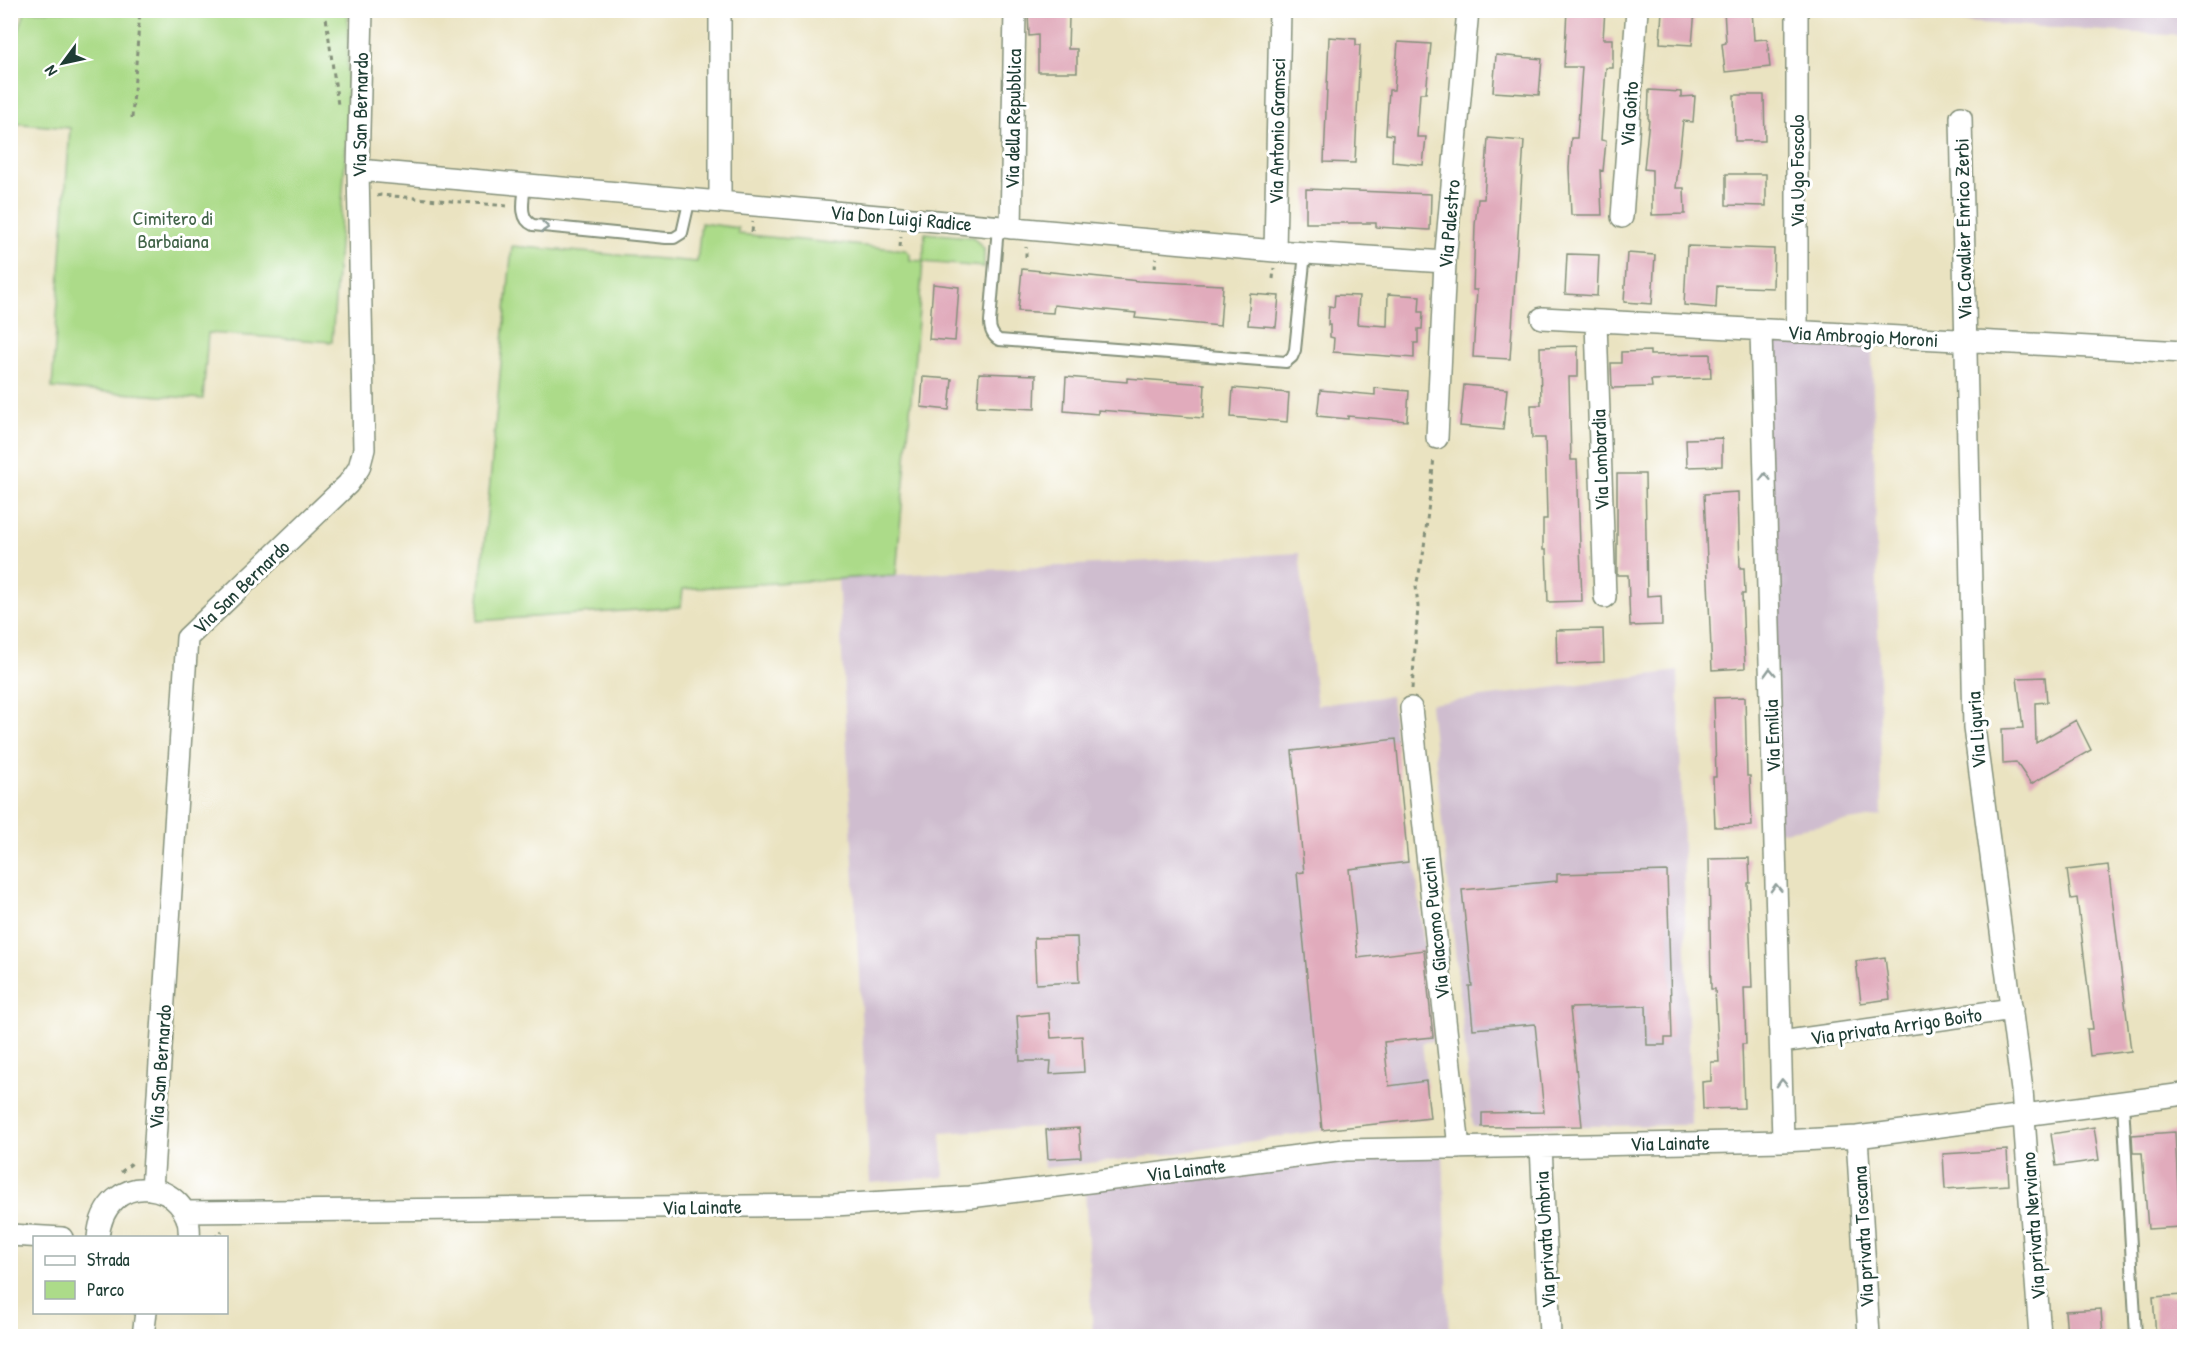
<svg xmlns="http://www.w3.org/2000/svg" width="2195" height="1347" font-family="'Patrick Hand',sans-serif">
  <rect width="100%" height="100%" fill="#fff"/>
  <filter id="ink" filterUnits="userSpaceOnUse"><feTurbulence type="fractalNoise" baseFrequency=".0167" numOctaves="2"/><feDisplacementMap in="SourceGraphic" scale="12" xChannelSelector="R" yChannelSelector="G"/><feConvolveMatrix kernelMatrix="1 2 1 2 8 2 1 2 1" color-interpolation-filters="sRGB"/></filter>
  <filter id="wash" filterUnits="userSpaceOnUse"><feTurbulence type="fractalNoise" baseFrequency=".008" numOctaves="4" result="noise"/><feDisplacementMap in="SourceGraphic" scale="24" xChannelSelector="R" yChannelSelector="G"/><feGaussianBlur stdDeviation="1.35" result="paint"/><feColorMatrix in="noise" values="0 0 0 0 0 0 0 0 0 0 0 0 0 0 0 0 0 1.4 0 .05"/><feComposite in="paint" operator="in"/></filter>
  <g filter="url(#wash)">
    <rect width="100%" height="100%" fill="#eae3c1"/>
    <path fill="#cfbdcf" d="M1872 11H2184V36L1872 16Z
      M1762 332 1871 338 1872 349 1882 816 1776 832Z
      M1299 553 1317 705 1391 696 1408 862H1415L1434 1041 1422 1042 1430 1118 1322 1130 1172 1154 1044 1168 1040 1127 941 1133 944 1177 870 1183 838 578Z
      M1678 671 1691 1125 1473 1127 1430 704Z
      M1443 1152 1449 1336H1093L1085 1189 1345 1156Z"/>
    <path fill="#acdb89" stroke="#668c5e" stroke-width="1.5" d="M25 11H348L347 134 332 342 208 333 203 399 52 388 70 128 11 123V57Z
      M701 223 738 228V234L906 250 910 254V260L923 261 925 233 973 237 984 249V267L923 262 896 575 683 589 681 607 477 621 512 246 697 262Z"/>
    <g id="blocks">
      <path fill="#e1abbc" d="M1567 10H1605L1603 39H1613V68H1606L1601 140 1606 141 1603 171 1600 170 1602 215H1571L1569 168 1571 138H1577L1582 67H1564Z
        M1662 10H1695L1692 45 1660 43Z
        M1724 10H1752L1754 40 1767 39 1770 67 1725 72 1722 44 1726 43Z
        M1063 11V17H1069L1068 49H1077V72H1038V35L1029 36 1028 12Z
        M1329 37 1356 39V45H1360L1355 163 1324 162Z
        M1398 42 1431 44 1426 93H1420L1417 137H1426L1423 165 1392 162 1393 135 1386 134 1389 90H1394Z
        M1496 55 1542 59 1539 95 1493 92Z
        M1649 90 1681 92V97L1695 96 1693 122 1683 121 1676 188H1684L1685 214 1652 215V170L1644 169 1649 119 1648 118Z
        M1734 95H1764L1765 141H1735Z
        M1488 138 1524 141 1510 359 1473 357 1477 290H1473L1475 225 1478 199H1484Z
        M1726 174H1766V206L1726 205Z
        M1306 189 1431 194 1430 230 1376 227V223H1306Z
        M1687 246 1774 249 1773 288 1717 286 1716 308 1684 305Z
        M1627 253 1655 255 1652 304 1624 302Z
        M1567 254 1599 255 1597 296 1565 294Z
        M1022 269 1139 281 1223 285 1220 326 1135 318 1136 313 1054 305 1053 313 1018 311Z
        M933 284 959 287 955 341 929 339Z
        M1250 294 1279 296 1276 327 1248 325Z
        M1388 294 1420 296 1419 312H1423L1422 329H1418V343H1414V358L1333 352 1334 338 1330 337V325H1328L1329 306 1334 307 1335 295 1359 296 1357 324 1387 326Z
        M1578 346V377H1569L1571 460H1577L1582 601 1548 602 1546 550H1543V519H1547L1545 438H1532L1531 405H1541L1540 347Z
        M1650 351V355L1710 354 1711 378 1651 380 1652 387 1612 388 1611 363H1621V352Z
        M979 373 1036 375 1035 409 977 406Z
        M923 377 952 379 949 410 921 407Z
        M1066 377 1127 382V378L1205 384 1203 418 1098 410V414L1064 411Z
        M1464 385 1507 389 1503 430 1460 426Z
        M1233 388 1289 393 1287 422 1231 417Z
        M1375 388 1409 391 1407 421 1348 416V419L1317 416 1320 390 1375 395Z
        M1722 438V466L1687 467 1686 439Z
        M1617 474H1645L1647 596 1661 595 1662 625 1630 626 1628 575H1617Z
        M1738 492 1740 568H1744L1745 594H1742L1745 668 1712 670 1704 494Z
        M1603 629 1604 662 1557 664 1556 630Z
        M2045 677 2047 702 2035 703 2036 743 2076 720 2091 750 2031 784 2016 762 2003 763 2002 729 2023 728 2017 678Z
        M1745 697 1747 776H1750L1752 826 1715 827 1713 777H1716L1714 698Z
        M1396 739 1408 862 1349 869 1358 958 1424 950 1433 1037 1384 1042 1389 1086 1426 1081 1430 1118 1322 1130 1297 873 1304 872 1292 751Z
        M1749 858 1750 883H1748L1752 988H1744L1746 1044H1742L1744 1108 1703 1109 1702 1082 1711 1081V1062H1719L1715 989H1711L1709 859Z
        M2108 865 2131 1051 2090 1056 2087 1029H2093L2077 898 2071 899 2067 870Z
        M1667 871 1672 1038H1665V1045H1647L1646 1006 1570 1008 1582 1126 1482 1127V1113L1544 1112 1535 1024 1473 1029 1469 986H1472L1462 890 1557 881V874Z
        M1077 937 1079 982 1036 984 1034 938Z
        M1885 957 1890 999 1861 1003 1856 961Z
        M1049 1013 1051 1038 1082 1036 1084 1072 1050 1074 1051 1061H1020L1017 1016Z
        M2094 1127 2099 1160 2056 1166 2051 1134Z
        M1079 1128 1081 1157 1048 1159 1046 1130Z
        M2175 1132 2180 1227 2148 1229 2142 1153H2133L2132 1135Z
        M2007 1150 2009 1185 1945 1189 1943 1154Z
        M2183 1295 2184 1336H2156L2153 1297Z
        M2101 1309 2103 1336H2067L2065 1311Z"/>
    </g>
  </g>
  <g filter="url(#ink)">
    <use href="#blocks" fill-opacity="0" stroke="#84907a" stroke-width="1.5"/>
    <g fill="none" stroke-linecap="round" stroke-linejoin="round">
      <defs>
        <path id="service" d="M525 184C524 198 518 219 533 225L666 238H674L682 233 690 198
          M998 227 990 322C990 330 992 336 999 340L1286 362 1292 357 1295 350 1305 253
          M2123 1102 2136 1336"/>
        <path id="minor" d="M1961 117 1974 727 2022 1090 2040 1336
          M358 170 1275 251 1445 262
          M720 201V10
          M1622 217 1637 10
          M1011 228 1015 10
          M1275 251 1280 10
          M1542 318 2184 352
          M1596 322 1605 597
          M1761 331 1783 1141
          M1797 332V10
          M1437 438 1445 262 1468 10
          M1411 708 1459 1148
          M1781 1042 2012 1009
          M1857 1137 1869 1336
          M1541 1146 1550 1335
          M152 1189 187 638 348 484 359 468 364 449 358 170 362 10
          M185 1212 834 1205 970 1197 1345 1150 1783 1141 1857 1137 2184 1094
          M10 1235 62 1238
          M98 1238C104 1165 195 1180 189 1238
          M143 1336 146 1312"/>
      </defs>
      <use href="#service" stroke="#84907a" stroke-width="14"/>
      <use href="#minor" stroke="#84907a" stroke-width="24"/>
      <path stroke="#84907a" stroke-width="3" stroke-dasharray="4.5 4.5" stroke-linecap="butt" d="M325 10 338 105
        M132 118 140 10
        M377 196 381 195 508 206
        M752 232 753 222
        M900 247 901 237
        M1026 257V247
        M1155 268 1156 258
        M1273 279 1274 268
        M1412 689 1418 607 1416 586 1423 556 1434 458
        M121 1172 135 1161
        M214 1238 222 1231"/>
      <use href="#service" stroke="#fff" stroke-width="10"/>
      <use href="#minor" stroke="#fff" stroke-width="21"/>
    </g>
    <defs><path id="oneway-chevron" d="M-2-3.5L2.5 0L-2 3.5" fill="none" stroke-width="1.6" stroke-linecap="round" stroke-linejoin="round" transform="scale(1.5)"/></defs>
    <g stroke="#8f9e9a">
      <use href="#oneway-chevron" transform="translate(545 227) rotate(5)"/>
      <use href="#oneway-chevron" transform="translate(1765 477) rotate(-92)"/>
      <use href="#oneway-chevron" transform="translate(1770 672) rotate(-92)"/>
      <use href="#oneway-chevron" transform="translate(1776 888) rotate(-92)"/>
      <use href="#oneway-chevron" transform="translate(1782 1083) rotate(-92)"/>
    </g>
  </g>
  <g text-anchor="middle" stroke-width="6" stroke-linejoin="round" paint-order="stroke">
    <g font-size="20" fill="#1f3d34" stroke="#fff">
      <text transform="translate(1629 114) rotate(-86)" y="7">Via Goito</text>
      <text transform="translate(360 115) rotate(-89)" y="7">Via San Bernardo</text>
      <text transform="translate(1013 119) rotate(-89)" y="7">Via della Repubblica</text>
      <text transform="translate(1277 131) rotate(-89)" y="7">Via Antonio Gramsci</text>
      <text transform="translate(1797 171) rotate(-90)" y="7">Via Ugo Foscolo</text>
      <text transform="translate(901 218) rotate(5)" y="7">Via Don Luigi Radice</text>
      <text transform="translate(1449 224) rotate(-85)" y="7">Via Palestro</text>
      <text transform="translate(1963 229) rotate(-91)" y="7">Via Cavalier Enrico Zerbi</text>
      <text transform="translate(1863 336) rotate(3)" y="7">Via Ambrogio Moroni</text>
      <text transform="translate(1600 460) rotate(-92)" y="7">Via Lombardia</text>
      <text transform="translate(241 587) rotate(-44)" y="7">Via San Bernardo</text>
      <text transform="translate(1976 730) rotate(-94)" y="7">Via Liguria</text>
      <text transform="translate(1772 736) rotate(-92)" y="7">Via Emilia</text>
      <text transform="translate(1435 928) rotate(-96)" y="7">Via Giacomo Puccini</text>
      <text transform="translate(1896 1026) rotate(-8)" y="7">Via privata Arrigo Boito</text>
      <text transform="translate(160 1067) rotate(-86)" y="7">Via San Bernardo</text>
      <text transform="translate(1670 1143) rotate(-1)" y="7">Via Lainate</text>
      <text transform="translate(1186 1170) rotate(-7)" y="7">Via Lainate</text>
      <text transform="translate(702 1207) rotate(-1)" y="7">Via Lainate</text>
      <text transform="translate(2033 1226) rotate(-94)" y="7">Via privata Nerviano</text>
      <text transform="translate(1863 1237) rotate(-93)" y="7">Via privata Toscana</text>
      <text transform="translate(1545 1240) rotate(-93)" y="7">Via privata Umbria</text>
    </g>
    <g font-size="20" fill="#426449" stroke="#fff">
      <text x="173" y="225">Cimitero di<tspan x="173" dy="23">Barbaiana</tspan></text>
    </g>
  </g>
  <rect width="2195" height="1347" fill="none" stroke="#fff" stroke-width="36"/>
  <rect x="33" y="1236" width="195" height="78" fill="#ffffff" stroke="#a5b1ae" stroke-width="1.5"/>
  <rect x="45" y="1256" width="30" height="9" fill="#ffffff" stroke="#a5b1ae" stroke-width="1.5"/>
  <text x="87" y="1266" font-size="18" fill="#1f3d34">Strada</text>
  <rect x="45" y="1281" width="30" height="18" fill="#acdb89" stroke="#a5b1ae" stroke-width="1.5"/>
  <text x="87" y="1296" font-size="18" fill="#1f3d34">Parco</text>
  <g transform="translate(63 63) rotate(237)" stroke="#ffffff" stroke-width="4.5" paint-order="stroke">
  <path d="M0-4.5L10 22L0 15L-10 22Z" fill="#1f3d34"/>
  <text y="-9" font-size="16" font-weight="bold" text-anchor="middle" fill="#1f3d34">N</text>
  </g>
</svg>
